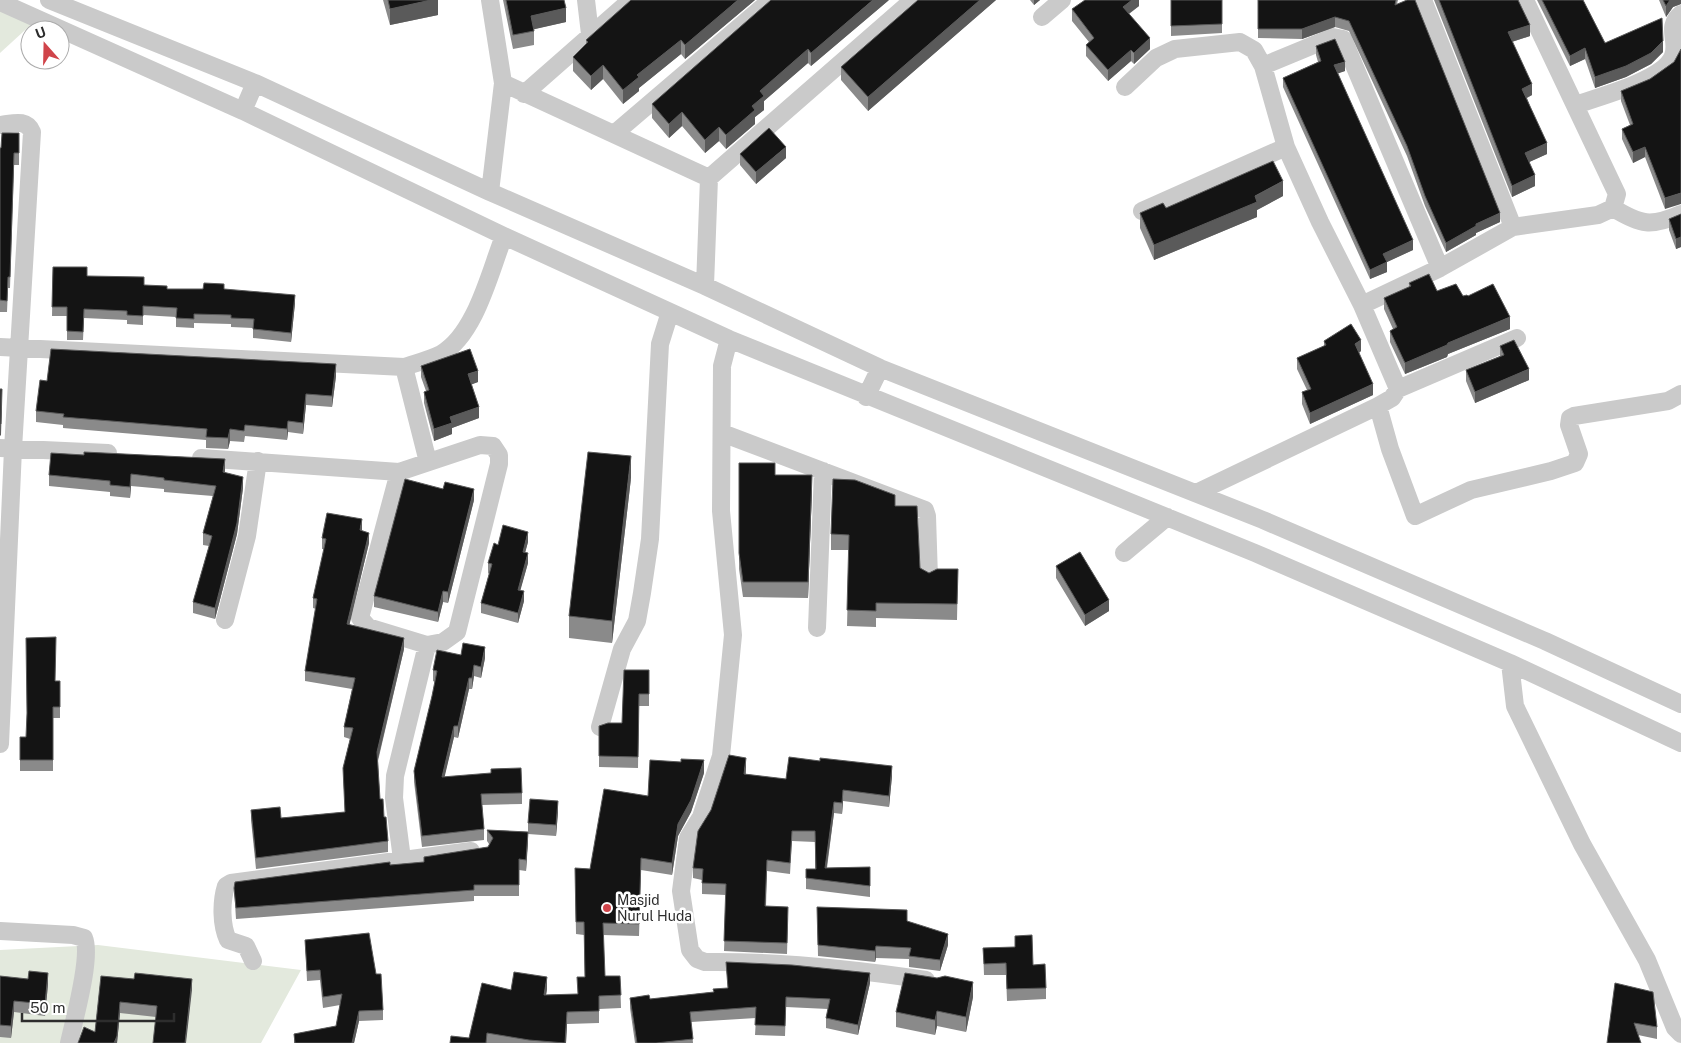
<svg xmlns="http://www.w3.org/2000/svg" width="1681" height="1043" font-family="'Public Sans',sans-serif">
  <rect width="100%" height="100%" fill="#fff"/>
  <path fill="#e3e9dd" d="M0 8 35 21 0 53Z
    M98 945 301 970 261 1043H0V950Z"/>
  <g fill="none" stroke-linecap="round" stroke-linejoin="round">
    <path stroke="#cacaca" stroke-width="18" d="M49 0 255 83 490 192 705 286 880 368 1263 520 1545 641 1681 704
      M490 0 503 83 490 192
      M586 0 590 34
      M0 2 243 111 504 236 729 339 1255 553 1510 663 1681 743
      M1042 17 1062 0
      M1263 66 1333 37 1343 39 1440 268
      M503 83 709 178 913 0
      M1125 87 1156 58 1175 49 1240 42 1254 50 1263 66 1286 147 1320 222 1362 305 1398 389 1392 398 1378 406 1196 493
      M524 94 631 0
      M1575 105C1599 97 1664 80 1673 56 1679 41 1665 27 1681 14
      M243 111 255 83
      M0 125C12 124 26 118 32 132L13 449 0 744
      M614 134 771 0
      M1613 208C1641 225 1651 227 1681 214
      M1142 211 1286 147
      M1513 227 1598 215 1613 208 1617 194 1525 0
      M705 286 709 178
      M1362 305 1440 268 1513 227 1423 0
      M729 339 722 366 721 511 733 635 721 756 701 817 688 838 681 891 690 950 697 959 705 962C780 961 853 969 926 980
      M0 347 404 367C416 363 429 360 441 354 476 334 490 271 504 236
      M404 367 428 462
      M1398 389 1517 338
      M866 397 880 368
      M1378 406 1390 449 1415 516 1471 490 1551 471 1575 463 1579 454 1569 425 1570 418 1574 416 1668 401 1681 394
      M722 433 925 510 927 516 929 578
      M0 448 108 453
      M201 458 399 472 480 445 493 446 499 455V464L457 632 443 642 427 645 368 627 360 618 399 472
      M1124 553 1167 517
      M225 620 247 536 258 461
      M817 628 823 471
      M1510 663 1515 706 1582 844 1647 960 1675 1028 1681 1034
      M600 727 622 649 637 621 642 593 650 539 660 344 670 312
      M402 859 394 798 395 776 427 645
      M0 931 73 935 84 938C92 957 74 1020 69 1043
      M253 961 246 946 228 940C221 925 221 902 226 886L231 883 471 851"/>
  </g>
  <path fill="#8a8a8a" d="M383 0H438V15L390 25Z
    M503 0H564L566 22 534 29V45L513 49Z
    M755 0 685 59 681 54 639 88V91L623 104 603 79 591 90 573 71V57L586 44V40Z
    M889 0 811 66 808 63 764 101V110L755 117V124L726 149 719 141 705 153 682 126 669 138 652 118V104Z
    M918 0H996L868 111 841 80V67Z
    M1030 0H1040L1034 5Z
    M1139 0V6L1129 14 1150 49 1134 64 1131 61 1108 81 1086 56V45L1089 42 1072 21V9Z
    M1171 0H1222V33L1171 36Z
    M1258 0H1398L1397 4 1500 222 1476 233V235L1446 252 1425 206 1407 156 1349 31 1335 27 1302 39 1258 38Z
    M1434 0H1518L1530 36 1512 42 1532 95 1527 98 1547 154 1529 162 1535 186 1512 197Z
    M1537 0H1583L1605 43 1663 52 1651 64 1626 77 1595 88 1585 59 1570 66Z
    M1659 0H1681V4L1673 7 1666 17Z
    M1316 46 1345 71 1337 73 1413 250 1386 262 1387 272 1370 279 1283 87V78L1318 62 1316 55Z
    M1674 62 1665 209 1645 157 1633 163 1622 139V129L1630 125 1621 101V91L1650 79Z
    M19 133V165H14L10 288H8L7 312H0V148H1Z
    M740 154 786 158 756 184 740 165Z
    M1283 196 1257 210V217L1154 260 1140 228V213L1166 208Z
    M1681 214V247L1676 249 1669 230V219Z
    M53 267 87 276 167 289H224L295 303 291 342 253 338V328L231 327V324L194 323V328L176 327V317L143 315V325L127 324V320L84 318 83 340H67V316H52Z
    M1409 283 1437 291 1463 296H1468L1510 329 1448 354 1447 357 1405 374 1390 342V331L1393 329 1384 309V298L1409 287Z
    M1324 341 1361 351 1359 353 1373 395 1310 424 1302 404V392L1307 390 1297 369V358L1324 346Z
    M1500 346 1529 380 1475 403 1466 381V370L1500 356Z
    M421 366 478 382 471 384 479 418 452 428V434L434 441 424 403V392L426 391 421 377Z
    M336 376 332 407 306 405 303 434 288 432 287 440 245 436 244 442 230 441 228 449 206 448V440L63 428V425L36 422V411L47 381Z
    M739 463 775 475 812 490 808 598 743 597 739 569Z
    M225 470V473L243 488 237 534 215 619 193 613V602L209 546 203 545V533L213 496 164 492V489L131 486 130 498 110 496V492L49 486V475Z
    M631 478 612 643 569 638V616Z
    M474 500 448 603 443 602 438 622 374 607V596Z
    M895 506 920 568 929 573 958 569 957 620 876 618V627L847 626 849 550H831V534Z
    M362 531 369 543 349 625 404 649 378 761 380 799 388 841V852L256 869 251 820V810L281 818 345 812 343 768 350 739 344 737V727L352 689 305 681V671L316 609 313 608V598L324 549H322V538Z
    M528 542 525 552 528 563 520 590 524 601 518 623 481 613V603L489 574 488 573V563L498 545Z
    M1056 566 1109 611 1085 626 1056 578Z
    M461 655 485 658 481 678 474 676 472 689H469L458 738 454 737 444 777 522 793V804L482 805 484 829V840L422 847 414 782V771L432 696 435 682 433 681V670Z
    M649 670V706H639L638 768 599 767V726L622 723Z
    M55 681H60V718H53V771H20V737H26Z
    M746 768V774L786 779 892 776 889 807 843 801 842 814 834 813 827 868 870 867V897L806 889V869H815V842L792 841 790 874 767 871 766 907 788 918 787 954 724 951 726 895 702 894V880L693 878V868Z
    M704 773 691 812 678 836 672 875 641 870 639 936 603 935 605 976H620L621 1008 599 1009V1023L567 1024 566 1043H450L469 1038 511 990 547 989 546 995 578 994 585 977 584 935 576 934 575 868 590 869 648 796Z
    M558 812 556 836 528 834 526 871 519 870V896H474V901L236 919 234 888 390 865 424 862V857L488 847 489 844 487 841V830L528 832V823Z
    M817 907 907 921 948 945 940 971 909 967V959L876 958 875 962 818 956Z
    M1015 936 1033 965 1046 988V999L1007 1001 1006 975H984L983 948 1015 947Z
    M305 940 376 974 383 1010V1020L359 1021 354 1043H294V1034L336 1026 340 1005 323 1008 320 980 307 981Z
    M726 962 870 983 858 1035 826 1028V1018L828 1009 786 1007 785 1036 755 1035 756 1018 691 1022 693 1043H635L630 1008V998L650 999 713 992 728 988Z
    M0 976 48 984 45 1016 14 1012 11 1038 0 1037Z
    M101 976 192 990 156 1017 120 1013 117 1043H78L95 1032Z
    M1615 983 1657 1027V1039L1638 1035Z
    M973 997 966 1032 937 1026 935 1035 896 1027V1012Z"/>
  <path fill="#5a5a5a" d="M431 0H438V15L390 25V9Z
    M738 0H755L685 59V45Z
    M873 0H889L811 66V53Z
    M980 0H996L868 111V97Z
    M1034 0H1040L1034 5Z
    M1132 0H1139V6L1123 18V7Z
    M1670 0H1681V4L1673 7 1666 17V6Z
    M566 8V22L531 30V16Z
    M1335 17V27L1302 39V29Z
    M1530 25V36L1508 43V32Z
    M1150 38V49L1134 64V53Z
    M681 40V54L639 88V91L623 104V90L637 75Z
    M1663 41V52L1651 64 1626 77 1595 88V77Z
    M1585 48V59L1570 66V56Z
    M808 49V63L764 101V110L755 117V124L726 149V135L760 91Z
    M1131 50V61L1108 81V70Z
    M1345 62V71L1334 75V65Z
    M603 65V79L591 90V76Z
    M1532 84V95L1522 100V89Z
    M682 112V126L669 138V124Z
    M719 127V141L705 153V140Z
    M1547 143V154L1525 164V153Z
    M786 147V158L756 184V172Z
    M1645 147V157L1633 163V152Z
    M1535 175V186L1512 197V186Z
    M1283 181V196L1257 210V217L1154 260V245L1255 196Z
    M1681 193V204L1665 209V198Z
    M1500 213V222L1476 233V235L1446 252V243L1476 224Z
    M1681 237V247L1676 249V239Z
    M1413 240V250L1383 264V254Z
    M1387 262V272L1370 279V270Z
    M295 295V303L291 342V333Z
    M1510 317V329L1448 354 1447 357 1405 374V363L1448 343Z
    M1361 340V351L1355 355V344Z
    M336 364V376L332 407V396Z
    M1529 369V380L1475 403V392Z
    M478 371V382L468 386V374Z
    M1373 384V395L1310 424V413Z
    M306 394V405L303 434V423Z
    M2 400 1 435 0 436V425Z
    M479 407V418L452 428V434L434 441V429L450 417Z
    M288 421V432L287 440V429Z
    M230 429V441L228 449V438Z
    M631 456V478L612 643V621Z
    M225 459V470L223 483V472Z
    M131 474V486L130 498V487Z
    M812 475V490L808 598V582Z
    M243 477V488L237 534 215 619V608Z
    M474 489V500L448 603V592Z
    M362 519V530L360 541V530Z
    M528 532V542L523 561V552Z
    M369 533V543L347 635V624Z
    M528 553V563L518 599V590Z
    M443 591V602L438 622V612Z
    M524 591V601L518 623V613Z
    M1109 600V611L1085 626V615Z
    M404 638V649L377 763V752Z
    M485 647V658L481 678V667Z
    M474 665V676L472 689V678Z
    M469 678V689L458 738V726Z
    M454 726V737L442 788V777Z
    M746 758V768L744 784V774Z
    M704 760V773L691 812 678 836 672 875V863L678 824Z
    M892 766V776L889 807V796Z
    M843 790V801L842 814V803Z
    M558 801V812L556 836V825Z
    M834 802V813L825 879V868Z
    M528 832V843L526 871V860Z
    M948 934V945L940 971V960Z
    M876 946V958L875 962V951Z
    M48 973V984L45 1016V1004Z
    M870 973V983L858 1035V1025Z
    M547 977V989L544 1007V995Z
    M192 979V990L186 1043H185Z
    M973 982V997L966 1032V1017Z
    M14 1001V1012L11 1038V1026Z
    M120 1002V1013L117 1043H114Z
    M359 1011V1021L354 1043H352Z
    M937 1011V1026L935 1035V1020Z
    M567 1012V1024L566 1043H565Z"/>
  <path fill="#141414" stroke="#5a5a5a" d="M388 0H431L390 9Z
    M506 0H564L566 8 531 16 534 31 513 35Z
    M631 0H738L685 45 681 40 637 75 639 77 623 90 603 65 591 76 573 57 588 42 586 40Z
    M771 0H873L811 53 808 49 760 91 764 96 752 106 755 110 726 135 719 127 705 140 682 112 669 124 652 104Z
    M918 0H980L868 97 841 67Z
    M1085 0H1132L1123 7 1150 38 1134 53 1131 50 1108 70 1086 45 1094 38 1072 9Z
    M1171 0H1222V24L1171 26Z
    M1258 0H1396L1395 5 1407 0H1415L1500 213 1476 224V226L1446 243 1425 196 1407 146 1349 21 1335 17 1302 29H1258Z
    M1439 0H1518L1530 25 1508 32 1532 84 1522 89 1547 143 1525 153 1535 175 1512 186Z
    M1542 0H1583L1605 43 1662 18 1663 41 1651 53 1626 66 1595 77 1585 48 1570 56Z
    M1663 0H1670L1666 6Z
    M1335 39 1345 62 1334 65 1413 240 1383 254 1387 262 1370 270 1283 78 1321 61 1316 46Z
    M1681 49V193L1665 198 1645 147 1633 152 1622 129 1633 124 1621 91 1650 79 1674 62Z
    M769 128 786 147 756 172 740 154Z
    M2 133H19V153H14L10 277H8L7 301 0 300V148H1Z
    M1273 161 1283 181 1255 196 1257 202 1154 245 1140 213 1163 203 1166 208Z
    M1681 214V237L1676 239 1669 219Z
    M53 267H87V276L144 277V285L167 286V289H203L204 283 224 284V289L295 295 291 333 253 329 254 319 231 318V315L194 314V319L176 318 177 308 143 306V316L127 315V311L84 309 83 332 67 331V307H52Z
    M1429 274 1437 291 1456 284 1463 296 1467 295 1468 296 1493 284 1510 317 1448 343 1447 345 1405 363 1390 331 1397 327 1384 298 1411 286 1409 283Z
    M1351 324 1361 340 1355 344 1373 384 1310 413 1302 392 1311 389 1297 358 1326 345 1324 341Z
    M1514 340 1529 369 1475 392 1466 370 1504 355 1500 346Z
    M51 349 336 364 332 396 306 394 303 423 288 421 287 429 245 425 244 431 230 429 228 438 206 437 207 429 63 417 64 414 36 411 40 380 47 381Z
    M470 349 478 371 468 374 479 407 450 417 452 423 434 429 424 392 429 390 421 366Z
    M0 389H2L1 424 0 425Z
    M84 452 225 459 223 472 243 477 237 523 215 608 193 602 212 536 203 533 216 486 164 480V478L131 474 130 487 110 485V481L49 475 51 453 84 455Z
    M588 452 631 456 612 621 569 616Z
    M739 463H775V475H812L808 582H743L739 553Z
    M405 479 443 489 445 482 474 489 448 592 443 591 438 612 374 596Z
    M833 479 855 480 895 495V506H917L920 568 929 573 937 569H958L957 604 876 603V611L847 610 849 535 831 534Z
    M327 513 362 519 360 530 369 533 347 624 404 638 377 752 380 799H383L384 817H386L388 841 256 858 251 810 280 807 281 818 345 812 343 768 353 728 344 727 355 678 305 671 317 599 313 598 326 539 322 538Z
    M503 525 528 532 523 552 528 553 518 590 524 591 518 613 481 603 492 564 488 563 494 543 498 545Z
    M1080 552 1109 600 1085 615 1056 566Z
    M56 637 55 681H60V707H53V760H20V737H26L27 713 26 638Z
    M463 643 485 647 481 667 474 665 472 678H469L458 726H454L442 777 491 773V769L521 768 522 793 481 794 484 829 422 836 414 771 432 696 437 671 433 670 437 650 461 655Z
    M624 670H649V694H639L638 757 599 756V726L608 723H622Z
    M729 755 746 758 744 774 786 779 789 757 820 761V758L892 766 889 796 843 790 842 803 834 802 825 868 870 867V886L806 878V869H816L815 831H792L790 863 767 860 765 906 788 907 787 943 724 941 726 884 702 883 703 869 693 868 698 831 711 810Z
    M681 759 704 760 691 800 678 824 672 863 641 858 639 924 603 923 605 976H620L621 995 599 996V1011L567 1012 565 1043 529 1040 487 1033 486 1043H450L451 1036 469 1038 482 983 511 990 514 972 547 977 544 995 578 994 577 977H585L584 922H576L575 868 590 869 604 789 648 796 650 760 681 762Z
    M530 799 558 801 556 825 528 823Z
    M487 830 528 832 526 860 519 859V885H474V890L236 908 234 888 235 882 390 862V865L424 862V857L488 847 493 838Z
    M817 907 907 910V921L948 934 940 960 909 956 911 948 876 946 875 951 818 945Z
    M369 933 376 974H381L383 1010 359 1011 352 1043H295L294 1034 336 1026 342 994 323 997 320 970 307 971 305 940Z
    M1032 935 1033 965 1045 964 1046 988 1007 989 1006 963 984 964 983 948 1015 947V936Z
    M726 962 792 965 870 973 858 1025 826 1018 830 999 786 997 785 1026 755 1025 756 1007 690 1012 693 1039 656 1043H637L630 998 649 995 650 999 714 992 713 989 728 988Z
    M29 971 48 973 45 1004 14 1001 11 1026 0 1025V976L28 979Z
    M135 973 192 979 185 1043H153L157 1006 120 1002 117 1036 114 1043H78L84 1027 95 1032 101 976 134 979Z
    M905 973 937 978 945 976 973 982 966 1017 937 1011 935 1020 896 1012Z
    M1615 983 1653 992 1657 1027 1634 1023 1641 1043H1607Z"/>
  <circle fill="#d0444a" stroke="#fff" stroke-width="2" cx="607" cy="908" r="5"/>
  <g text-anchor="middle" stroke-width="5" stroke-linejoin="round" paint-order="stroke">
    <g font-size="14" fill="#2d2d2d" stroke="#fff" text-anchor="start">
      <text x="617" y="905">Masjid<tspan x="617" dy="16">Nurul Huda</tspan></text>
    </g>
  </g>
  <g transform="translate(45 45) rotate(340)"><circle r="24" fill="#ffffff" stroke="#ababab"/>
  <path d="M0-4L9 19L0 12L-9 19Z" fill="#d0444a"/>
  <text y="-8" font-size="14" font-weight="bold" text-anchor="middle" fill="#2d2d2d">U</text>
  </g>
  <path d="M22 1013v8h152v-8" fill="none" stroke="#2d2d2d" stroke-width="2.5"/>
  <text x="30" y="1013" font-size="15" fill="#2d2d2d" stroke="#ffffff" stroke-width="4" paint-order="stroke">50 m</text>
</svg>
